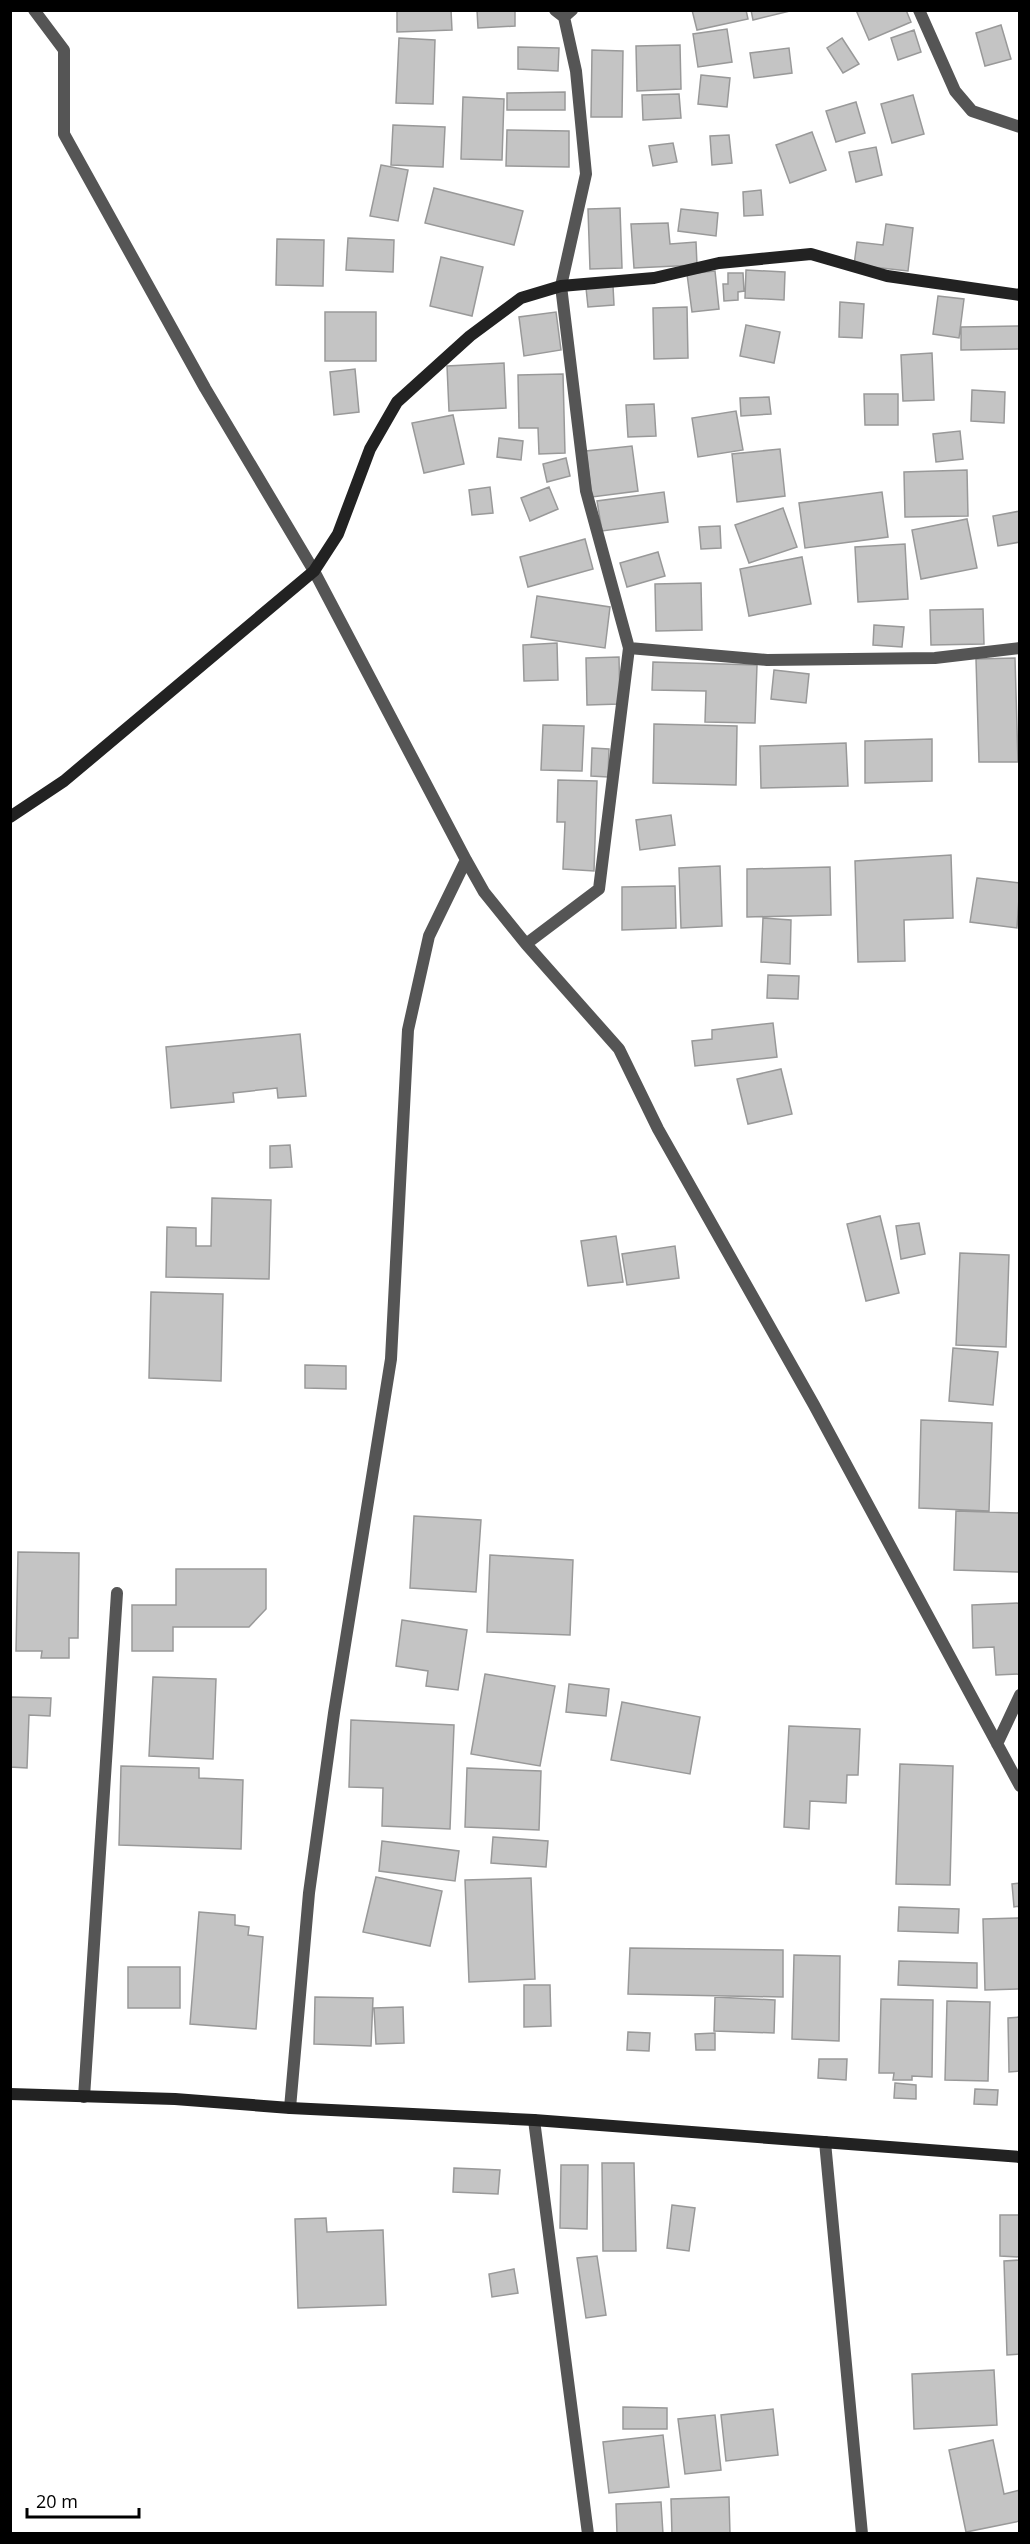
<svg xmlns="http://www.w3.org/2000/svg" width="1030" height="2544" font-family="'Open Sans',sans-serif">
  <rect width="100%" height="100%" fill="#fff"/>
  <path fill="#c4c4c4" stroke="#999" stroke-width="1.5" d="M397 10H451L452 30 397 32Z
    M477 10H515V26L478 28Z
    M692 10H746L748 19 697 30Z
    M751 10H794L753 20Z
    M856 10H906L911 22 869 40Z
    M1001 25 1011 59 985 66 976 33Z
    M727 29 732 62 698 67 693 34Z
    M914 30 921 52 898 60 891 38Z
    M399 38 435 40 433 104 396 103Z
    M842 38 859 64 843 73 827 48Z
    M680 45 681 89 637 91 636 46Z
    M518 47 559 48 558 71 518 69Z
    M789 48 792 73 754 78 750 53Z
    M592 50 623 51 622 117H591Z
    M701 75 730 78 727 107 698 104Z
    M565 92V110H507V93Z
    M679 94 681 118 643 120 642 95Z
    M913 95 924 134 892 143 881 104Z
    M463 97 504 99 502 160 461 159Z
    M856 102 865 133 836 142 826 111Z
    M393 125 445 127 443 167 391 165Z
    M507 130 569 131V167L506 166Z
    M812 132 826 170 790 183 776 145Z
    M729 135 732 163 712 165 710 136Z
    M673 143 677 162 653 166 649 146Z
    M876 147 882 175 856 182 849 152Z
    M381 165 408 170 398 221 370 216Z
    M434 188 523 211 514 245 425 223Z
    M761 190 763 215 744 216 743 192Z
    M620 208 622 268 590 269 588 209Z
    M681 209 718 213 716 236 678 231Z
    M668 223 670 244 696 242 697 265 634 268 631 224Z
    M886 224 913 228 908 271 854 265 857 242 883 245Z
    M348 238 394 240 393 272 346 270Z
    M277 239 324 240 323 286 276 285Z
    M441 257 483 267 472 316 430 306Z
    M746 270 785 272 784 300 745 298Z
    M715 271 719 309 692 312 687 274Z
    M728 273H743L744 291 738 292V300L724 301 723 284H728Z
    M613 286 614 305 588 307 586 288Z
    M938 296 964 299 959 338 933 334Z
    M840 302 864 304 862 338 839 337Z
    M687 307 688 358 654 359 653 308Z
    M325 312H376V361H325Z
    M556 312 561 350 524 356 519 317Z
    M746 325 780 332 774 363 740 356Z
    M1020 326V349L961 350V327Z
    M932 353 934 400 903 401 901 355Z
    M504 363 506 408 449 411 447 366Z
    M355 369 359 412 334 415 330 372Z
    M563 374 565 453 539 454 538 428H519L518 375Z
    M972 390 1005 392 1004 423 971 421Z
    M864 394H898V425H865Z
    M769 397 771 414 741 416 740 398Z
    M654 404 656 436 628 437 626 405Z
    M736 411 743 450 698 457 692 418Z
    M453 415 464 464 424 473 412 423Z
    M960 431 963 459 936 462 933 434Z
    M499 438 523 441 521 460 497 457Z
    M632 446 638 491 592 497 586 451Z
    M780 449 785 496 737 502 732 454Z
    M566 458 570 476 547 482 543 464Z
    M967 470 968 516 905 517 904 472Z
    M490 487 493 513 472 515 469 490Z
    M549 487 558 509 530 521 521 498Z
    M664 492 668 522 602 531 597 501Z
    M882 492 888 537 805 548 799 503Z
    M783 508 797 547 749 563 735 525Z
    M1020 511V542L998 546 993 516Z
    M967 519 977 568 921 579 912 530Z
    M720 526 721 548 701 549 699 527Z
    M585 539 593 569 528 587 520 557Z
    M905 544 908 599 858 602 855 547Z
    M658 552 665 576 627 587 620 563Z
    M802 557 811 604 749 616 740 569Z
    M701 583 702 630 656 631 655 584Z
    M537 596 610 607 605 648 531 637Z
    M983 609 984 644 931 645 930 610Z
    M874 625 904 627 902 647 873 645Z
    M557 643 558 680 524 681 523 645Z
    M619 657 620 704 587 705 586 658Z
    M1015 658 1018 762H979L976 659Z
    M653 662 757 665 755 723 705 722 706 691 652 690Z
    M774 670 809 674 806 703 771 699Z
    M654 724 737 726 736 785 653 783Z
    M543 725 584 726 582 771 541 770Z
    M932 739V781L865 783V741Z
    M846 743 848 786 761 788 760 746Z
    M592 748 609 749 608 777 591 776Z
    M558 780 597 781 594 871 563 869 565 822H557Z
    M671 815 675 845 640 850 636 820Z
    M951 855 953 918 904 920 905 961 858 962 855 861Z
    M720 866 722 926 681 928 679 868Z
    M830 867 831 915 747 917V869Z
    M977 878 1020 883 1017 928 970 922Z
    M675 886 676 928 622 930V887Z
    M763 918 791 920 790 964 761 962Z
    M768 975 799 976 798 999 767 998Z
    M773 1023 777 1057 695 1066 692 1041 712 1039V1030Z
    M300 1034 306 1096 278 1098 277 1088 233 1093 234 1102 171 1108 166 1047Z
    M781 1069 792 1114 748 1124 737 1079Z
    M290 1145 292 1167 270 1168V1146Z
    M212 1198 271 1200 269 1279 166 1277 167 1227 196 1228V1246H211Z
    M880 1216 899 1293 866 1301 847 1224Z
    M919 1223 925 1254 901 1259 896 1226Z
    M616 1236 623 1282 588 1286 581 1241Z
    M675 1246 679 1278 627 1285 622 1254Z
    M960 1253 1009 1255 1006 1347 956 1345Z
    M151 1292 223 1294 221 1381 149 1378Z
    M953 1348 998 1352 993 1405 949 1401Z
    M305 1365 346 1366V1389L305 1388Z
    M921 1420 992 1423 989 1511 919 1508Z
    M956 1511 1020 1513V1572L954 1570Z
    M414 1516 481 1520 476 1592 410 1588Z
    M18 1552 79 1553 78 1638H69V1658H41L42 1651H16Z
    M490 1555 573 1560 570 1635 487 1632Z
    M176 1569H266V1609L249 1627H173V1651H132V1605H176Z
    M1020 1603V1674L996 1675 994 1647 973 1648 972 1605Z
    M402 1620 467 1630 458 1690 426 1686 428 1671 396 1666Z
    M485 1674 555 1686 540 1766 471 1754Z
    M153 1677 216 1679 213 1759 149 1756Z
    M569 1684 609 1689 606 1716 566 1712Z
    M10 1697 51 1698 50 1716 29 1715 27 1768 10 1767Z
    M622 1702 700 1717 690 1774 611 1760Z
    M351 1720 454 1725 450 1829 382 1826 383 1788 349 1787Z
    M789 1726 860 1729 858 1775H847L846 1803 810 1801 809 1829 784 1827Z
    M900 1764 953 1766 950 1885 896 1884Z
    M121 1766 199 1768V1778L243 1780 241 1849 119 1845Z
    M467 1768 541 1771 539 1830 465 1827Z
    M493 1837 548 1841 546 1867 491 1863Z
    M382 1841 459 1851 455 1881 379 1871Z
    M376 1877 442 1891 430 1946 363 1932Z
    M531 1878 535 1979 469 1982 465 1880Z
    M1020 1883V1906L1014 1907 1012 1884Z
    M899 1907 959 1909 958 1933 898 1931Z
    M199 1912 235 1915V1925L249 1927 248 1935 263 1937 256 2029 190 2024Z
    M1020 1918V1989L985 1990 983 1919Z
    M630 1948 783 1950V1997L628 1994Z
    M794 1955 840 1956 839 2041 792 2039Z
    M899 1961 977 1963V1988L898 1985Z
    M128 1967H180V2008H128Z
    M524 1985H550L551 2026 524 2027Z
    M315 1997 373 1998 371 2046 314 2044Z
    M715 1997 775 2000 774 2033 714 2031Z
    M881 1999 933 2000 932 2077 912 2076V2080H893L894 2073H879Z
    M947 2001 990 2002 988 2081 945 2080Z
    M403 2007 404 2043 376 2044 374 2008Z
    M1020 2017V2071L1009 2072 1008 2018Z
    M628 2032 650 2033 649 2051 627 2050Z
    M715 2033V2050H696L695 2034Z
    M819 2059H847L846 2080 818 2078Z
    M895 2083 916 2085V2099L894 2098Z
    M975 2089 998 2090 997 2105 974 2104Z
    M602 2163H634L636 2251H603Z
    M561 2165H588L587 2229 560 2228Z
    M454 2168 500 2170 498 2194 453 2192Z
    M672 2205 695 2208 689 2251 667 2248Z
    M1000 2215H1020V2257L1000 2256Z
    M326 2218 327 2232 383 2230 386 2305 298 2308 295 2219Z
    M597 2256 606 2315 586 2318 577 2258Z
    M1020 2260V2354L1007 2355 1004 2261Z
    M514 2269 518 2293 492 2297 489 2274Z
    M994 2370 997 2425 914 2429 912 2374Z
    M623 2407 667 2408V2429H623Z
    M773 2409 778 2455 726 2461 721 2415Z
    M715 2415 721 2470 685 2474 678 2419Z
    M663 2435 669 2487 609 2493 603 2442Z
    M993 2440 1004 2494 1020 2490V2521L966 2532 949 2450Z
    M729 2497 730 2534H672L671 2499Z
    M661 2502 663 2534H617L616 2504Z"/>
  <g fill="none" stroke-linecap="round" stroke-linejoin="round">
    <path stroke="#555" stroke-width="12" d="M34 10 64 50V134L205 388 314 571 466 860 484 892 526 944 619 1049 658 1129 814 1405 1020 1786
      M555 10 564 17 572 10
      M919 10 955 91 972 111 1020 127
      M629 648 767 660 935 658 1020 648
      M526 944 599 889 629 648 586 491 561 286 586 174 576 71 564 17
      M997 1744 1020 1695
      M84 2097 117 1593
      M290 2108 309 1893 334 1713 391 1359 408 1030 429 936 466 860
      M534 2120 588 2534
      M825 2142 862 2534"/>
    <path stroke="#222" stroke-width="12" d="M10 817 64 781 314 571 338 534 370 449 397 402 470 336 521 298 561 286 654 278 719 263 811 254 887 276 1020 295
      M10 2094 175 2099 290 2108 534 2120 1020 2157"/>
  </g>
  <rect width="1030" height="2544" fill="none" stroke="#000000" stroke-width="24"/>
  <path d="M27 2508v9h112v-9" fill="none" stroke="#000000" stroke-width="3"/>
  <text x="36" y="2508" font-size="18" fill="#000000" stroke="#ffffff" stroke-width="4.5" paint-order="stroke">20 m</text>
</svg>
